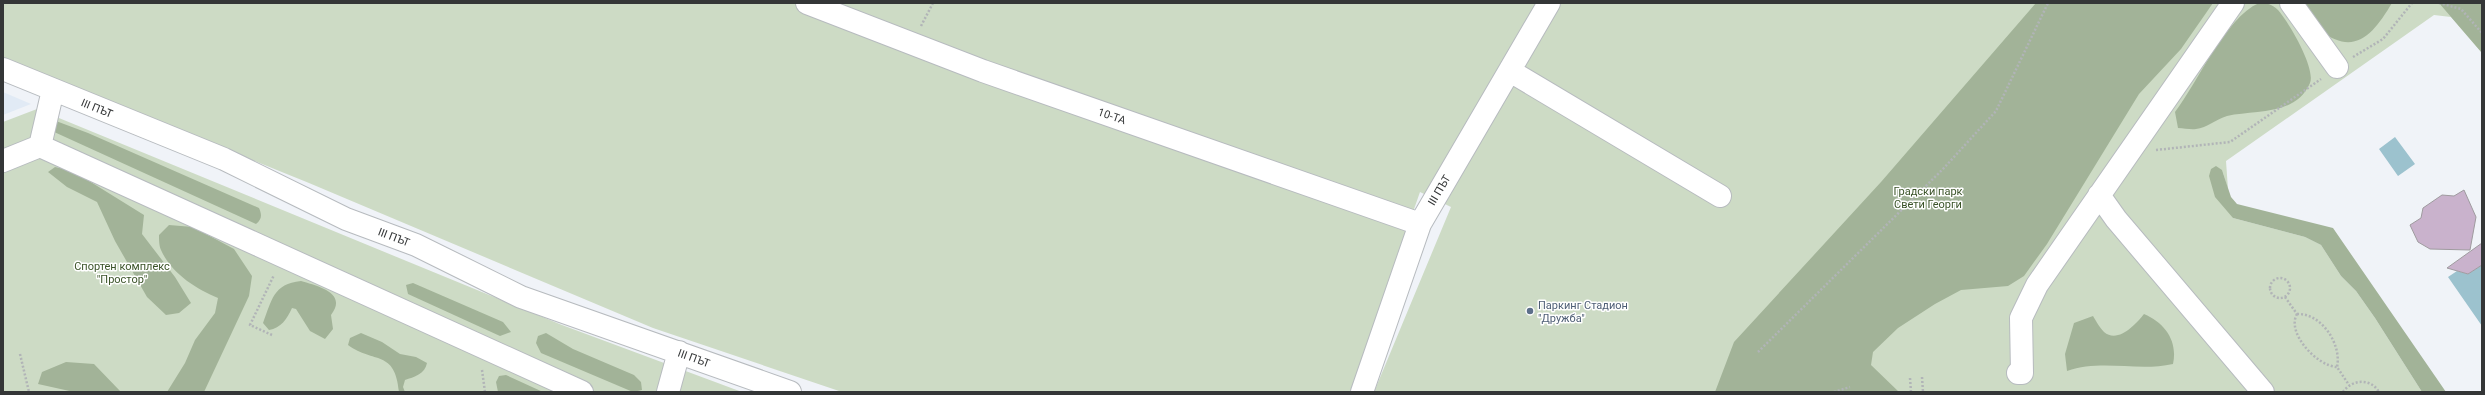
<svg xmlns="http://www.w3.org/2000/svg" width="2485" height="395" font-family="Roboto,sans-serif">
  <rect width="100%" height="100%" fill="#f0f3f8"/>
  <path fill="#e1eaf5" d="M3 92 31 104 3 115Z"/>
  <path fill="#cddbc5" d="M3 3H2482V53L2451 17 2434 15 2226 161 2228 189 2222 170 2233 218 2305 237 2321 245 2341 276 2356 291 2375 318 2422 392H1374L1451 207 1420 192 1350 392H842L653 328 309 183 3 59Z
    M37 109 562 325 742 392H3V122Z"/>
  <path fill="#a2b398" d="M2036 3H2213L2181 49 2139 94 2047 244 2024 276 2008 286 1961 290 1935 304 1898 328 1873 352 1871 365 1899 392H1715L1734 342 1881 182Z
    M2259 3C2267 3 2272 4 2278 10 2288 21 2316 68 2310 83 2296 116 2255 110 2227 116 2216 119 2207 128 2196 129 2191 130 2184 128 2178 128L2175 112C2198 82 2225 18 2259 3Z
    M2300 3H2392C2374 33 2355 58 2320 30 2312 24 2306 11 2300 3Z
    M2439 3H2482V53Z
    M56 121 88 133 259 208C262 215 262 219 256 224L52 131Z
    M2216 166 2222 170 2231 197 2237 204 2333 228 2446 392H2422L2375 318 2356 291 2341 276 2321 245 2305 237 2233 218 2215 197 2209 176 2211 169Z
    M55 167 73 171 144 215 142 234 175 277 191 303 179 313 166 315 147 297 115 241 97 202 67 187 48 172Z
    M169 225 193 227 234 249 252 276 249 296 204 392H167L185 363 195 340 215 313 218 298C196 289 171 273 161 250 159 246 159 239 159 235Z
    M301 281C318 286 348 293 331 315L333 329 325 339 310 331 296 309 292 308C287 319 281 328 269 330L263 323C272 300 273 284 301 281Z
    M413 283 503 322 511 332 500 336 408 294 406 285Z
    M2144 314C2165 323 2178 341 2173 364 2138 372 2102 359 2067 371L2065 354 2074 323 2093 316C2096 321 2100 328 2104 332 2118 344 2136 324 2144 314Z
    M361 333 382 342 400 354 416 357 427 363C425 374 414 377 405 380L403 387 405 392H399C395 349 374 364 348 345L350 338Z
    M546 333 573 349 634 375 641 382 642 390 633 392 541 353 536 343 538 336Z
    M66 362 94 364 121 392H74L38 384 42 372Z
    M506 375 543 392H498L496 382 499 376Z"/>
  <path fill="#9cc2ce" d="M2395 137 2415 164 2398 176 2379 149Z
    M2482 265V326L2448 277 2457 271 2468 274Z"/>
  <path fill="#c9b2cc" stroke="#9f9b9f" d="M2464 190 2476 217 2470 250 2430 249 2418 242 2410 225 2421 218 2423 208 2442 195 2454 196Z
    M2482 243V265L2468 274 2447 268Z"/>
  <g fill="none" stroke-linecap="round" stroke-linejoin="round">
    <defs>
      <path id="minor" d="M807 3 983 71 1420 224
        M2291 3 2337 67
        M3 69 224 159 346 219 416 245 521 297 790 392
        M1510 71 1720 196
        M40 146 53 90
        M3 161 40 146 582 392
        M2099 195 2116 219 2263 392
        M2018 373H2022L2021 318 2037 285 2233 3
        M668 392 679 352
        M1362 392 1420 224 1549 3"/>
    </defs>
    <use href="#minor" stroke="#b7bbbf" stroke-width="24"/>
    <path stroke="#b1b4b7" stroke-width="2.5" stroke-dasharray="2 2" stroke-linecap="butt" d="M2439 3 2461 9 2482 33
      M921 26 933 3
      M2353 57 2383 39 2412 3
      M2156 150 2230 142 2321 79
      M2270 288a10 10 0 1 1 20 0a10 10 0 1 1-20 0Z
      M2285 297 2297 314
      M2297 314C2322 313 2342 345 2337 367L2349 385
      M2297 314C2286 333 2317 366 2337 367
      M272 335 250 325 274 275
      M1758 352 1943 169 1996 111 2048 3
      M20 354 29 392
      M482 370 485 392
      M1922 377 1923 392
      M1910 378 1911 392
      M1834 392 1850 387
      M2343 392C2352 379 2371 378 2379 392"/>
    <use href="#minor" stroke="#fff" stroke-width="22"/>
  </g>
  <circle fill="#5c6f8a" stroke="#fff" stroke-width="1.5" cx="1530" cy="311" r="4"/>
  <g text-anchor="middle" stroke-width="3" stroke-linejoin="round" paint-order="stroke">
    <g font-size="11" fill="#343637" stroke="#fff">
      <text transform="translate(97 108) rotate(22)" y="4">ІІІ ПЪТ</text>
      <text transform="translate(1112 116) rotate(19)" y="4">10-ТА</text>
      <text transform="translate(1439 190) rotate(-59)" y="4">ІІІ ПЪТ</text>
      <text transform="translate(394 237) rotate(21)" y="4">ІІІ ПЪТ</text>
      <text transform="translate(694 358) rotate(20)" y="4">ІІІ ПЪТ</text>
    </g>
    <g font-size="11" fill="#3a5328" stroke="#fff">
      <text x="1928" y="195">Градски парк<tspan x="1928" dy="13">Свети Георги</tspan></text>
      <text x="122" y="270">Спортен комплекс<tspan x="122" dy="13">"Простор"</tspan></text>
    </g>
    <g font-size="11" fill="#4e5e75" stroke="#fff" text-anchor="start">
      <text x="1538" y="309">Паркинг Стадион<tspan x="1538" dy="13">"Дружба"</tspan></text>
    </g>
  </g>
  <rect width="2485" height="395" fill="none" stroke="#343637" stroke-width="8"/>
</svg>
